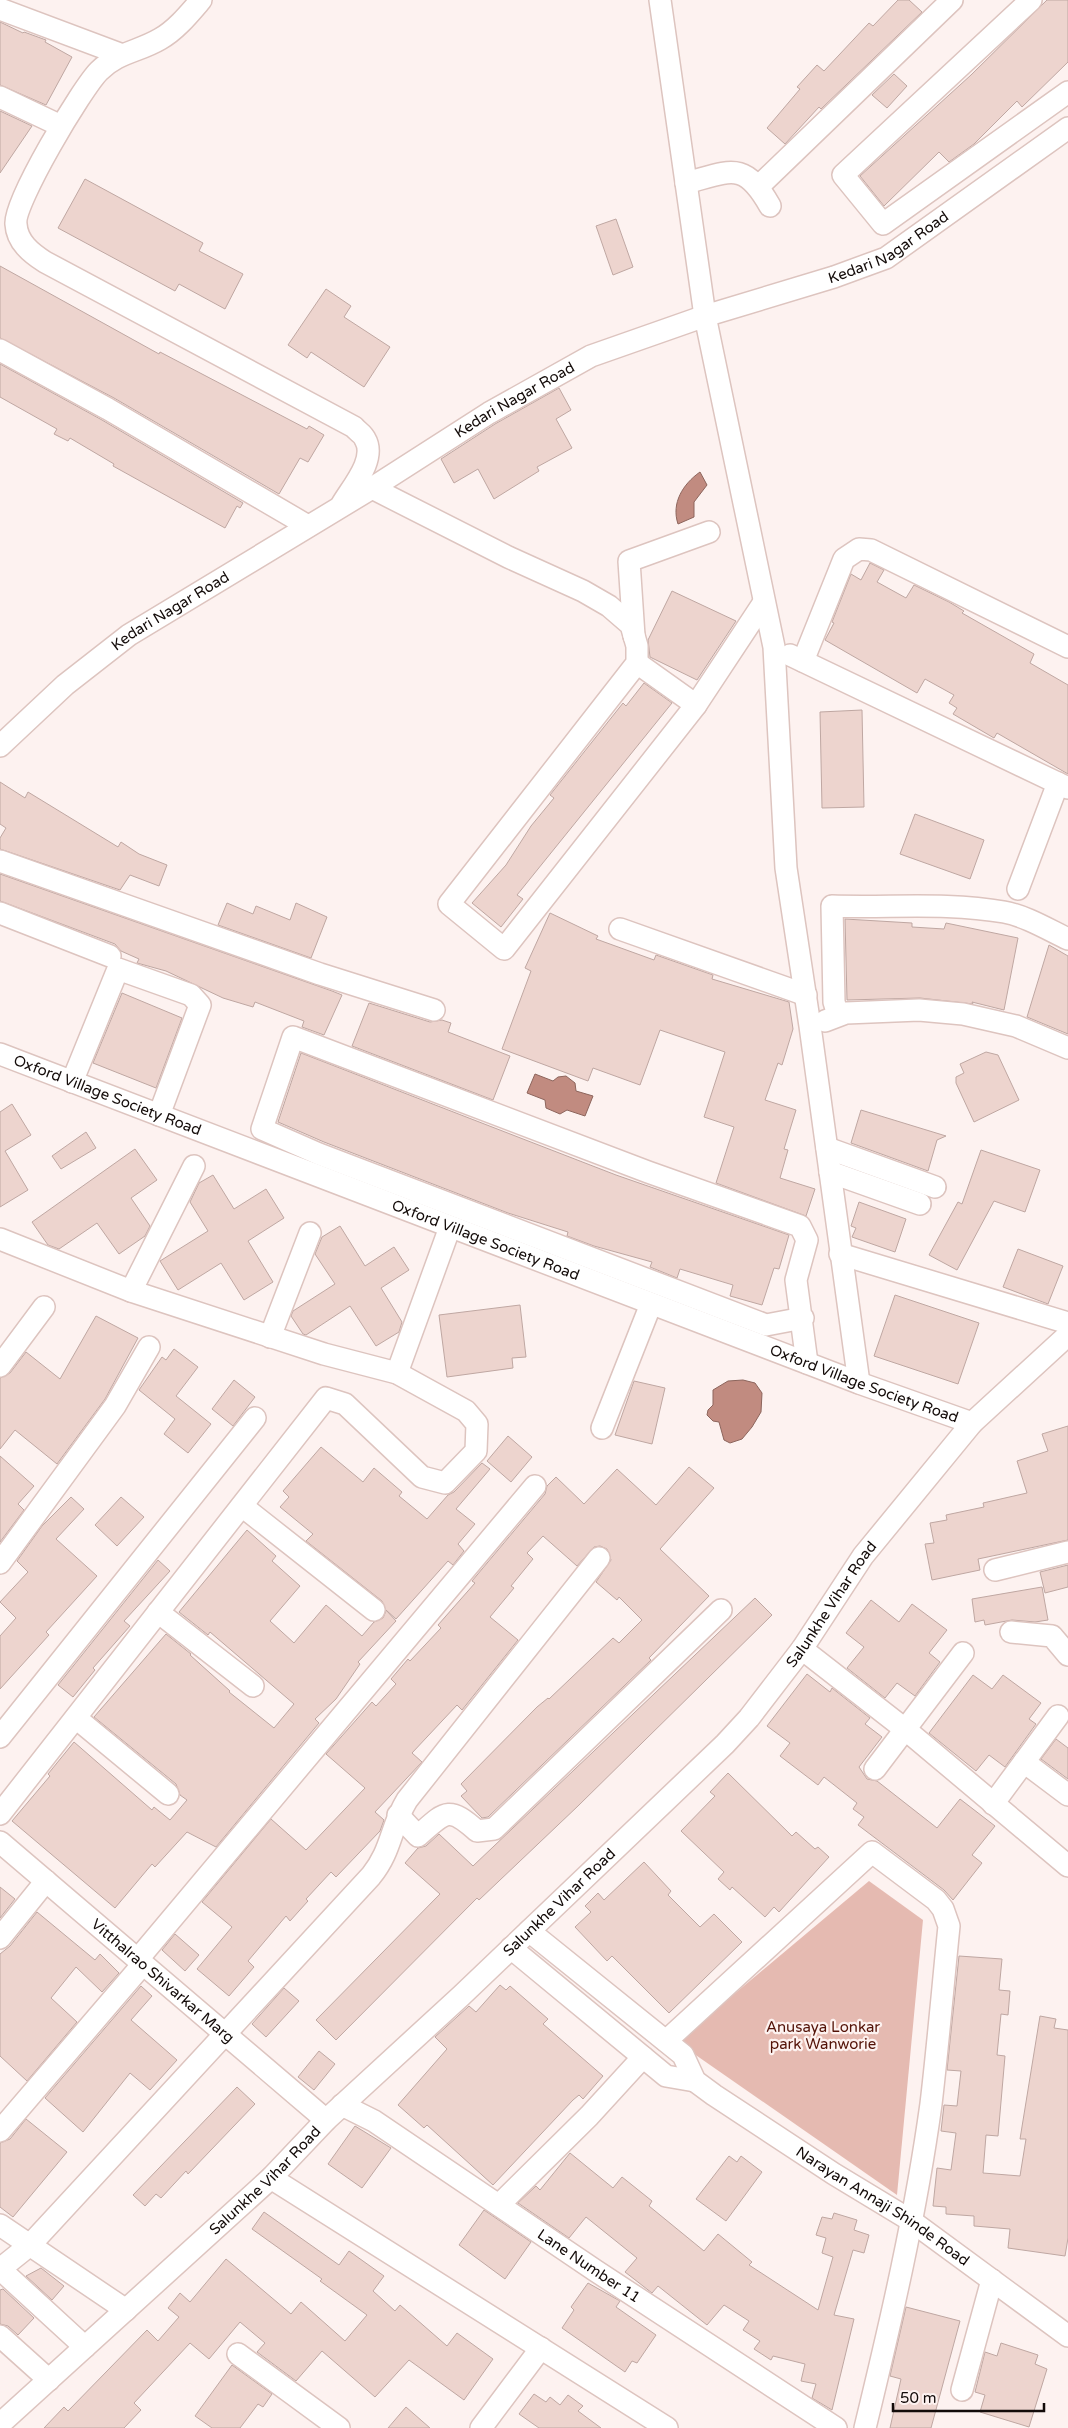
<svg xmlns="http://www.w3.org/2000/svg" width="1068" height="2428" font-family="'Varela Round',sans-serif">
  <rect width="100%" height="100%" fill="#fdf2f0"/>
  <path fill="#e5bab1" d="M869 1881 923 1920 897 2195 677 2042Z"/>
  <path fill="#c18b80" stroke="#8d655c" d="M700 472 707 485 694 502V517L678 524C671 503 683 484 700 472Z
    M535 1074 553 1081 558 1077 566 1076 575 1083 576 1091 593 1096 585 1116 567 1110 560 1114 546 1108 545 1100 527 1093Z
    M743 1380 755 1383 762 1393 761 1412 752 1427 742 1439 730 1443 724 1440 719 1422 713 1421 707 1415 708 1410 713 1405V1390L728 1381Z"/>
  <path fill="#edd4ce" stroke="#bfa7a2" d="M898 0H909L922 12 821 109 819 107 785 144 767 128 800 89 797 87 817 65 824 71 869 23 873 26Z
    M1047 0H1068V62L1022 107 1017 101 974 144 949 162 939 152 884 206 860 176 971 75Z
    M0 22 23 33 24 32 46 40 45 42 72 57 46 105 0 85Z
    M894 74 907 86 887 108 872 95Z
    M0 111 32 126 0 173Z
    M85 179 203 243 199 251 243 274 225 309 179 284 175 291 58 228Z
    M616 219 633 267 613 275 596 226Z
    M0 266 159 354 160 352 307 429 309 426 324 435 308 462 300 458 279 494 114 398 0 338Z
    M326 289 351 306 344 317 390 347 364 387 311 352 307 358 288 345Z
    M0 364 102 420 243 503 240 508 237 506 225 528 113 466 114 464 70 438 68 441 54 434 57 429 0 397Z
    M559 388 571 410 556 419 572 448 537 467 539 471 494 499 478 469 454 483 441 459 495 424Z
    M870 563 884 570 877 582 906 598 914 585 949 602 964 611 962 613 1034 654 1030 663 1068 685V774L997 733 994 738 953 714 957 708 949 703 954 695 925 679 917 693 825 640 834 623 832 622 851 574 861 580Z
    M672 591 736 621 697 680 650 657 648 640Z
    M644 683 672 703 517 895 523 899 501 927 472 903 506 865 531 826 554 798 550 795 592 742 623 703 626 706Z
    M862 710 864 807 822 808 820 712Z
    M0 782 25 798 28 792 118 847 121 842 139 854 167 865 159 886 130 875 120 890 0 849V838L6 828 0 824Z
    M915 814 984 840 970 879 900 854Z
    M0 874 332 991 342 995 324 1035 302 1027 304 1021 255 1002 253 1007 223 998 166 971 137 963 139 959 121 951 115 944 0 901Z
    M227 903 253 914 256 906 290 920 296 903 327 917 311 958 218 925Z
    M550 913 598 936 596 939 654 960 656 955 713 975 712 979 789 1002 793 1029 782 1065 778 1063 765 1100 796 1110 784 1149 788 1150 780 1178 815 1189 806 1216 716 1183 734 1127 704 1117 725 1052 660 1030 640 1085 593 1068 588 1081 502 1049 531 971 525 968Z
    M845 919 912 923V927L944 929 946 923 1018 938 1004 1010 972 1002 973 1004 920 998 847 1000Z
    M1049 945 1068 956V1034L1027 1017Z
    M122 993 182 1018 156 1088 93 1063Z
    M369 1003 430 1022 442 1020 451 1023 448 1032 510 1056 493 1100 352 1046Z
    M986 1052 998 1055 1019 1100 974 1122 956 1083V1077L964 1073 960 1064Z
    M301 1053 616 1175 789 1235 779 1269 774 1268 762 1305 730 1296 733 1285 680 1269 677 1278 650 1267 652 1262 594 1246 567 1236 568 1232 508 1213 324 1142 278 1122Z
    M12 1104 31 1135 5 1151 28 1190 0 1207V1112Z
    M861 1110 946 1136 937 1140 928 1171 851 1143Z
    M86 1132 96 1148 61 1169 52 1156Z
    M135 1149 157 1180 131 1198 150 1226 145 1236 119 1254 97 1223 59 1249 48 1245 32 1222Z
    M981 1150 1040 1170 1025 1212 994 1201 957 1270 929 1255 958 1202 962 1204Z
    M213 1175 234 1209 266 1189 284 1218 248 1241 273 1282 244 1300 221 1263 178 1290 160 1261 208 1231 190 1202 199 1183Z
    M859 1202 906 1219 895 1252 852 1237 856 1228 851 1226Z
    M340 1226 365 1266 394 1247 409 1270 381 1288 402 1322 399 1332 376 1346 350 1306 306 1335 303 1334 291 1316 293 1311 335 1284 315 1254 322 1237Z
    M1018 1249 1063 1266 1048 1304 1003 1287Z
    M895 1295 979 1323 958 1384 874 1356Z
    M520 1305 526 1357 512 1358 513 1368 447 1377 439 1315Z
    M96 1316 138 1338 105 1399 57 1464 15 1430 0 1449V1378L10 1373 26 1352 60 1379Z
    M174 1349 198 1367 176 1396 211 1424 188 1453 164 1434 175 1419 139 1390 162 1357 166 1360Z
    M234 1380 255 1397 233 1426 212 1409Z
    M634 1381 665 1388 652 1444 615 1435Z
    M1068 1426V1540L978 1559 980 1570 932 1580 925 1544 934 1543 930 1523 947 1520 946 1515 984 1507 983 1503 1027 1493 1017 1461 1048 1451 1042 1434Z
    M508 1436 532 1457 511 1482 487 1461Z
    M321 1447 363 1482 374 1468 402 1492 399 1496 427 1519 448 1495 454 1492 482 1463 490 1469 456 1509 475 1524 458 1544 464 1551 453 1565 448 1561 396 1619 386 1610 396 1621 358 1662 360 1664 336 1699 315 1719 319 1723 216 1847 187 1832 155 1867 152 1864 115 1908 12 1821 50 1776 48 1774 74 1742 152 1810 154 1807 170 1820 187 1800 180 1795 176 1784 94 1717 166 1634 191 1654 190 1655 230 1691 229 1692 274 1728 294 1704 210 1632 208 1635 179 1612 247 1530 276 1556 272 1561 300 1586 270 1621 294 1643 326 1605 362 1636 374 1622 383 1618 386 1611 382 1601 306 1541 313 1534 280 1507 289 1497 283 1491Z
    M0 1456 34 1486 18 1504 24 1510 0 1542Z
    M689 1467 714 1488 660 1549 709 1596 649 1658 651 1660 488 1817 482 1818 461 1796 467 1791 461 1784 537 1707 548 1698 549 1699 613 1638 619 1643 642 1620 619 1597 617 1600 596 1582 611 1560 607 1549 600 1546 594 1547 577 1566 543 1536 527 1553 533 1559 511 1586 514 1588 490 1617 518 1640 462 1710 457 1705 412 1753 422 1762 375 1812 384 1820 380 1831 336 1877 331 1872 306 1899 308 1901 290 1921 286 1916 248 1961 254 1967 229 1996 197 1969 232 1927 202 1902 271 1819 306 1850 365 1788 326 1754 372 1702 376 1706 396 1684 391 1679 408 1659 410 1661 441 1628 438 1625 475 1583 472 1581 545 1494 547 1486 556 1477 584 1504 617 1469 656 1505Z
    M71 1497 84 1509 56 1539 97 1576 46 1632 49 1635 0 1689V1636L16 1618 0 1602 28 1572 17 1561 42 1526Z
    M121 1497 144 1517 117 1546 95 1525Z
    M158 1560 170 1571 124 1621 130 1626 93 1668 95 1670 73 1697 58 1685Z
    M1068 1565V1587L1045 1593 1040 1572Z
    M1042 1587 1048 1620 1035 1622 1012 1620 985 1625 984 1620 975 1622 972 1599Z
    M755 1598 772 1615 578 1806 479 1900 477 1898 336 2040 316 2020 440 1894 405 1863 418 1848 426 1846 439 1834 473 1866Z
    M871 1600 899 1622 912 1604 947 1630 929 1653 940 1662 915 1696 897 1683 885 1698 847 1668 864 1647 846 1633Z
    M807 1674 830 1692 832 1688 870 1718 865 1724 882 1737 859 1767 867 1779 877 1781 937 1828 960 1799 995 1826 972 1855 982 1863 953 1900 944 1890 858 1825 864 1817 853 1809 857 1803 824 1777 818 1785 780 1756 790 1743 767 1726Z
    M973 1675 992 1689 1003 1675 1041 1703 1029 1719 1036 1724 1005 1767 989 1755 976 1771 929 1733Z
    M1056 1739 1068 1748V1779L1041 1759Z
    M728 1773 792 1836 796 1832 815 1849 818 1847 829 1857 779 1912 774 1907 765 1917 732 1887 730 1890 718 1879 724 1872 681 1831 715 1796 710 1792Z
    M644 1862 671 1891 668 1895 700 1927 714 1914 742 1942 669 2013 612 1956 607 1961 575 1927 591 1912 585 1906 598 1893 604 1900Z
    M0 1887 15 1899 0 1918Z
    M37 1912 95 1960 100 1954 119 1973 102 1992 76 1967 51 1998 77 2022 27 2081 0 2056V1954L10 1946Z
    M175 1934 199 1955 185 1971 162 1950Z
    M959 1956 1002 1959 999 1990 1010 1991 1008 2015 1001 2014 997 2055 1005 2056 998 2136 986 2135 983 2173 1020 2176 1026 2139H1020L1040 2016 1056 2019 1054 2028 1068 2030V2238L1065 2256 1008 2248 1010 2229 974 2226V2216L946 2214V2207L933 2206 937 2168 951 2170 956 2133 941 2131 944 2105 957 2106 961 2071 947 2070Z
    M500 1985 506 1990 510 1986 548 2019 543 2024 603 2076 583 2099 579 2095 573 2100 493 2185 427 2125 424 2128 398 2105 447 2049 435 2037 469 2006 476 2012Z
    M141 1986 152 1996 131 2020 177 2060 150 2090 130 2073 83 2132 45 2098Z
    M284 1988 299 2001 266 2037 252 2024Z
    M319 2051 335 2064 314 2090 298 2077Z
    M237 2087 255 2104 188 2174 186 2171 161 2198 156 2194 145 2206 133 2195Z
    M26 2119 67 2152 13 2217 0 2207V2143L10 2139Z
    M355 2126 391 2148 362 2188 328 2164Z
    M570 2153 613 2188 622 2177 652 2201 649 2206 704 2251 718 2234 752 2262 749 2265 818 2310 833 2257 822 2253 826 2238 816 2235 822 2217 832 2219 834 2213 857 2220 854 2230 869 2235 864 2253 853 2250 834 2315 854 2319 832 2410 812 2398 816 2384 801 2381 805 2364 773 2356 771 2360 754 2349 760 2341 743 2330 749 2321 724 2305 707 2325 658 2286 652 2293 625 2272 637 2258 586 2217 569 2238 518 2203 536 2186 540 2190Z
    M729 2156 737 2162 741 2156 762 2172 726 2221 696 2199Z
    M484 2210 531 2242 505 2279 459 2245Z
    M264 2212 339 2265 349 2251 384 2276 373 2291 395 2311 400 2305 447 2346 457 2333 493 2359 464 2400 409 2360 375 2397 322 2351 296 2381 257 2352 265 2343 240 2322 209 2359 190 2343 134 2403 141 2410 124 2428H44L64 2407 68 2411 147 2330 158 2341 179 2317 168 2308 180 2293 190 2302 226 2259 291 2314 301 2302 345 2341 367 2315 320 2281 322 2279 252 2229Z
    M41 2268 64 2286 52 2300 26 2276Z
    M588 2283 620 2301 616 2307 656 2335 637 2363 632 2361 625 2372 562 2328 574 2310 571 2307Z
    M3 2289 34 2318 18 2335 8 2326 0 2324V2290Z
    M906 2307 960 2321 931 2428H890L901 2379 890 2376Z
    M1001 2343 1038 2355 1035 2364 1047 2369 1029 2427 980 2412 985 2395 975 2392 985 2352 997 2356Z
    M232 2365 272 2394 263 2407 258 2404 240 2428H212L195 2416Z
    M534 2394 546 2402 550 2397 560 2405 568 2395 583 2406 578 2411 601 2428H539L519 2414Z
    M406 2407 430 2428H388Z"/>
  <g fill="none" stroke-linecap="round" stroke-linejoin="round">
    <defs>
      <g id="minor">
        <path d="M201 0C189 14 176 30 160 39 138 52 118 52 99 71 82 88 13 203 16 224 17 242 31 253 45 262L354 427C357 431 363 434 365 439 377 459 352 487 342 504"/>
        <path d="M660 0 705 316 774 647 786 868 810 1026 859 1383"/>
        <path d="M1031 0 843 175 883 224 1068 92"/>
        <path d="M0 9 120 54"/>
        <path d="M0 97 61 126"/>
        <path d="M686 183C731 171 744 160 770 206"/>
        <path d="M759 186 952 0"/>
        <path d="M0 350 108 409 308 526"/>
        <path d="M372 488 508 557 583 591 609 606 631 625 637 646V663L449 904 504 949 696 705 764 602"/>
        <path d="M634 636 629 561 709 532"/>
        <path d="M790 655 1068 788"/>
        <path d="M803 661 844 559 859 549 871 550 1068 647"/>
        <path d="M637 663 696 705"/>
        <path id="s1" d="M0 746 65 685 129 635 372 488 489 413 591 356 705 316 834 277 886 258 1068 128"/>
        <path d="M0 861 320 974 434 1010"/>
        <path d="M1018 889 1058 783"/>
        <path d="M0 913 110 956"/>
        <path d="M620 929 806 995"/>
        <path d="M838 1015 834 1002 832 906C890 908 947 902 1004 912 1026 916 1049 930 1068 939"/>
        <path d="M825 1021 846 1013 919 1010 963 1014 1016 1026 1068 1048"/>
        <path id="s2" d="M0 1054 859 1383 972 1423"/>
        <path d="M72 1082 118 969 191 995 200 1005 159 1115"/>
        <path d="M827 1148 935 1187"/>
        <path d="M830 1172 920 1204"/>
        <path d="M0 1239 131 1291"/>
        <path d="M840 1254 1068 1323"/>
        <path d="M803 1318 766 1325 319 1154 262 1129 293 1037 648 1172 800 1226 807 1240 796 1280 807 1363"/>
        <path d="M270 1337 310 1233"/>
        <path d="M0 1366 44 1307"/>
        <path d="M397 1373 450 1227"/>
        <path d="M602 1428 651 1304"/>
        <path d="M242 1506 374 1610"/>
        <path d="M0 1563 115 1406 149 1347"/>
        <path d="M995 1570 1068 1552"/>
        <path d="M158 1612 253 1686"/>
        <path d="M1011 1632 1052 1636 1068 1655"/>
        <path d="M802 1649 906 1730 1068 1866"/>
        <path d="M76 1718 168 1794"/>
        <path d="M0 1737 255 1418"/>
        <path d="M1024 1762 1068 1795"/>
        <path d="M875 1769 963 1653"/>
        <path d="M993 1804 1058 1716"/>
        <path d="M0 1814 326 1398 345 1404 422 1477 445 1483 476 1451 477 1424 466 1411 397 1373 324 1354 131 1291 194 1166"/>
        <path d="M398 1815 418 1836C445 1812 448 1805 477 1831L494 1829 721 1610"/>
        <path id="s3" d="M0 1842 326 2120"/>
        <path id="s4" d="M529 1931 683 2055 695 2081 714 2095 834 2174 910 2220 1068 2336"/>
        <path d="M0 1938 46 1881"/>
        <path d="M511 1948 666 2076 695 2081"/>
        <path d="M138 1959 535 1486"/>
        <path d="M666 2041 872 1852 936 1900 943 1909 949 1926C943 1985 938 2045 931 2104 916 2213 891 2321 865 2428"/>
        <path id="s5" d="M342 2105 374 2121 596 2271 836 2428"/>
        <path d="M0 2131 143 1964"/>
        <path d="M271 2178 667 2428"/>
        <path d="M499 2205 589 2116 643 2057"/>
        <path d="M0 2225 126 2310"/>
        <path d="M0 2269 30 2245 371 1876C392 1850 390 1828 407 1800L599 1558"/>
        <path d="M0 2269 85 2347"/>
        <path d="M0 2336 49 2380"/>
        <path d="M238 2354 339 2428"/>
        <path d="M962 2390 992 2280"/>
        <path id="s6" d="M0 2424 271 2178 326 2120 461 1996 725 1744 749 1718 802 1649 863 1556 972 1423 1068 1335"/>
        <path d="M481 2428 541 2348"/>
      </g>
    </defs>
    <use href="#minor" stroke="#ddc4bf" stroke-width="24"/>
    <use href="#minor" stroke="#fff" stroke-width="21"/>
  </g>
  <g text-anchor="middle" stroke-width="4.5" stroke-linejoin="round" paint-order="stroke">
    <g font-size="15" fill="#130b09" stroke="#fdf2f0">
      <text dy="5" stroke="none"><textPath href="#s1" startOffset="1028">Kedari Nagar Road</textPath></text>
      <text dy="5" stroke="none"><textPath href="#s1" startOffset="622">Kedari Nagar Road</textPath></text>
      <text dy="5" stroke="none"><textPath href="#s1" startOffset="218">Kedari Nagar Road</textPath></text>
      <text dy="5" stroke="none"><textPath href="#s2" startOffset="115">Oxford Village Society Road</textPath></text>
      <text dy="5" stroke="none"><textPath href="#s2" startOffset="520">Oxford Village Society Road</textPath></text>
      <text dy="5" stroke="none"><textPath href="#s2" startOffset="925">Oxford Village Society Road</textPath></text>
      <text dy="5" stroke="none"><textPath href="#s6" startOffset="1170">Salunkhe Vihar Road</textPath></text>
      <text dy="5" stroke="none"><textPath href="#s6" startOffset="765">Salunkhe Vihar Road</textPath></text>
      <text dy="5" stroke="none"><textPath href="#s3" startOffset="214">Vitthalrao Shivarkar Marg</textPath></text>
      <text dy="5" stroke="none"><textPath href="#s6" startOffset="360">Salunkhe Vihar Road</textPath></text>
      <text dy="5" stroke="none"><textPath href="#s4" startOffset="452">Narayan Annaji Shinde Road</textPath></text>
      <text dy="5" stroke="none"><textPath href="#s5" startOffset="295">Lane Number 11</textPath></text>
    </g>
    <g font-size="15" fill="#531207" stroke="#fdf2f0">
      <text x="823" y="2032">Anusaya Lonkar<tspan x="823" dy="17">park Wanworie</tspan></text>
    </g>
  </g>
  <path d="M893 2403v8h151v-8" fill="none" stroke="#130b09" stroke-width="2.5"/>
  <text x="900" y="2403" font-size="15" fill="#130b09" stroke="#fdf2f0" stroke-width="4" paint-order="stroke">50 m</text>
</svg>
